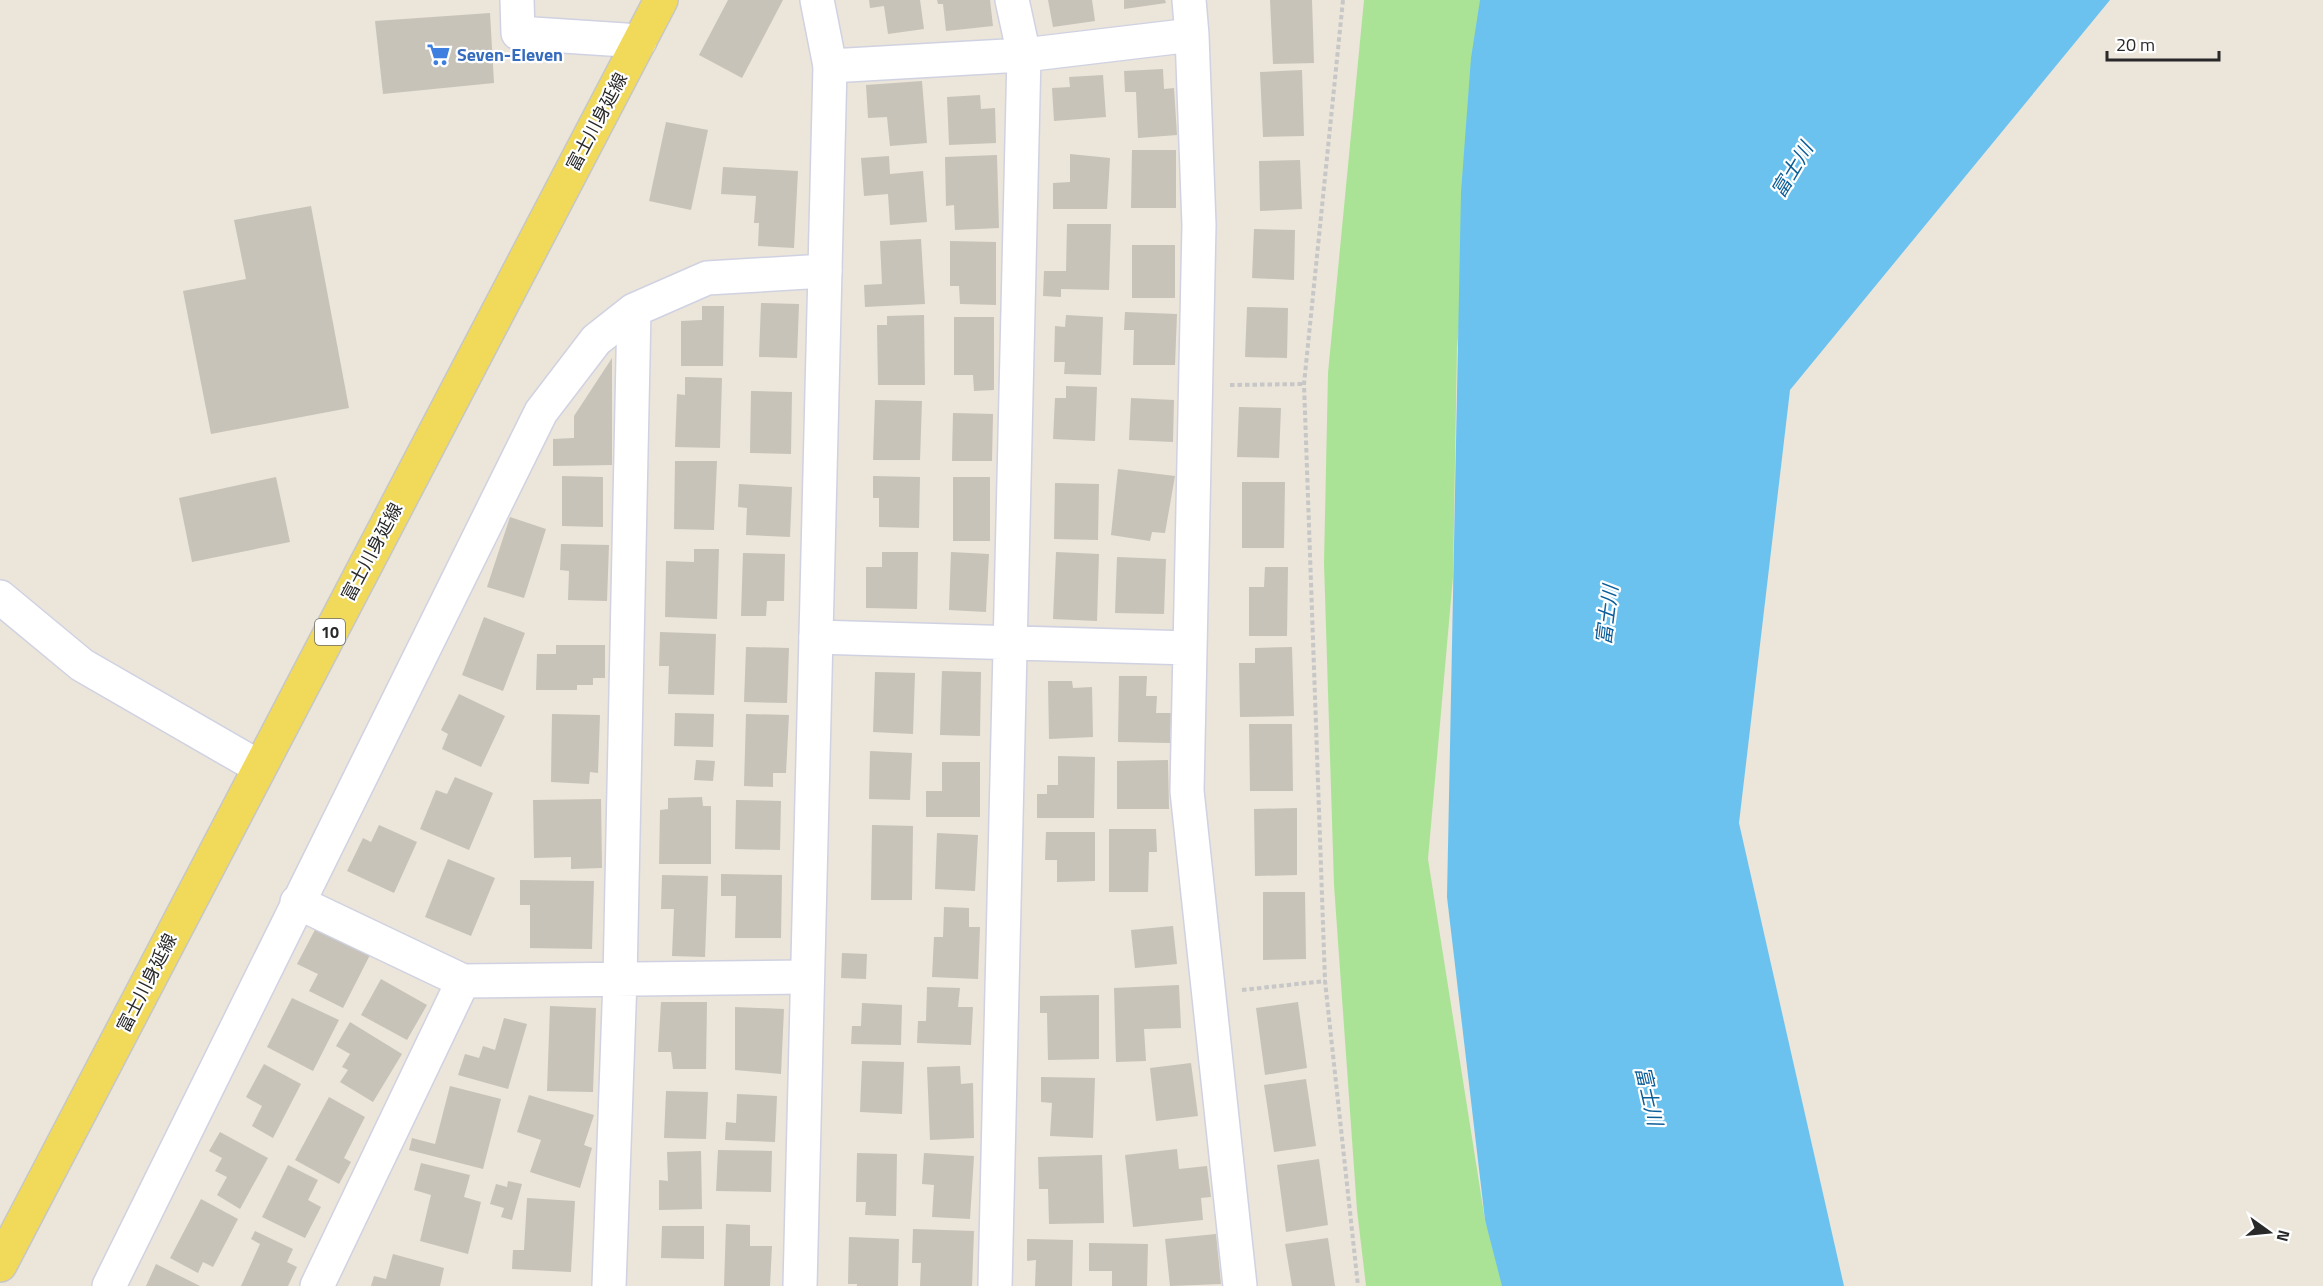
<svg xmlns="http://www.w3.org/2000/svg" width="2323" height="1286" font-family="'Titillium Web','Noto Sans JP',sans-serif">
  <rect width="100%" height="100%" fill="#ebe5da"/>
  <path fill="#abe396" d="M1364 0H1489L1457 348 1453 577 1428 859 1485 1220 1505 1286H1366L1357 1210 1334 885 1324 563 1328 373Z"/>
  <path fill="#6cc2ef" d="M1480 0H2110L1790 390 1739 823 1844 1286H1502L1485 1220 1447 897 1461 192 1471 58Z"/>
  <path fill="#c7c3b9" d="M728 0H783L742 78 699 55Z
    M869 0H920L924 29 888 34 884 6 870 8Z
    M937 0H990L993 26 946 31 943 4H938Z
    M1048 0H1092L1095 21 1053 27Z
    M1124 0H1165L1166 3 1124 9Z
    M1270 0H1312L1314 63 1273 64Z
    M490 13 494 83 383 94 375 21Z
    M1163 69 1164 89 1174 88 1177 135 1138 138 1136 92H1125L1124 71Z
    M1302 70 1304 136 1263 137 1260 72Z
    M1103 75 1106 117 1054 121 1052 88 1070 87 1069 77Z
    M922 81 927 143 890 146 887 117 868 118 866 85Z
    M980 95 981 109 995 108 996 143 949 145 947 97Z
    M666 122 708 130 691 210 649 201Z
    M1132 150H1176V208H1131Z
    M1070 154 1110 158 1107 209H1053V183L1070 182Z
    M997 155 999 228 955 230 954 205 946 206 945 157Z
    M889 156 890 174 923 171 927 222 890 225 888 194 864 196 861 158Z
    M1300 160 1302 209 1260 211 1259 161Z
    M723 167 798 171 794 248 758 246 759 223H754L756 196 721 194Z
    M311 206 349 408 211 434 183 291 246 279 234 220Z
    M1067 224H1111L1109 290 1061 289V297L1043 296 1044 271H1066Z
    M1254 229 1295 230 1294 280 1252 278Z
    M921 239 925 304 865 307 864 285 882 284 880 241Z
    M950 241 996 242V305L960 304 959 286H950Z
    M1132 245H1175V298H1132Z
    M761 303 799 304 797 358 759 357Z
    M702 306H724L723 366H681V321L702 320Z
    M1247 307 1288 308 1287 358 1245 357Z
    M1125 312 1177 314 1175 365H1133L1134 330H1124Z
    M924 315 925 385H878L877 325H887V316Z
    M1066 315 1103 317 1101 375 1064 374 1065 362H1054L1055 326 1065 327Z
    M954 317H994V390L974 391 973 375H954Z
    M612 358V465L553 466V439L574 438V416Z
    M685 377 722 378 720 448 675 447 677 394 685 395Z
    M1066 386 1097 387 1095 441 1053 439 1055 398H1066Z
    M751 391 792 392 791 454 750 453Z
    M1131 398 1174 400 1173 442 1129 440Z
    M875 400 922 401 920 460H873Z
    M1239 407 1281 408 1279 458 1237 457Z
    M953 413 993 414 992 461H952Z
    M675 461H717L714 530 674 529Z
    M1118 469 1175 476 1165 533 1152 532 1150 541 1111 535Z
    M562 476 603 477V527L562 526Z
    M873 476 920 477 919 528 879 527V498H873Z
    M276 477 290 542 192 562 179 498Z
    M953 477H990V541H953Z
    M1242 482H1285L1284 548H1242Z
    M1055 483 1099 484 1098 540 1054 539Z
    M739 484 792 487 790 537 746 535 747 508 738 507Z
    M510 517 546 529 524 598 487 587Z
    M561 544 609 545 607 601 568 600 569 571 560 570Z
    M694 549H719L717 619 665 617 666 561 694 562Z
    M882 552H918L917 609 866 608V567H882Z
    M951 552 989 554 986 612 949 610Z
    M1056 552 1099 554 1097 621 1053 619Z
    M743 553 785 554 784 601H767L766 616H741Z
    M1117 557 1166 559 1164 614 1115 613Z
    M1265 567H1288L1287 636H1249V587H1264Z
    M484 617 525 633 503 691 462 675Z
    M660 632 716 634 714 695 668 694 669 666H659Z
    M556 645H605V678H593V685H577V690H536L537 654H556Z
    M746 647 789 648 787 703 744 702Z
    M1292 647 1294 716 1240 717 1239 663H1255V648Z
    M942 671 981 672 980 736 940 735Z
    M875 672 915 673 913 734 873 732Z
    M1119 676H1147L1146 696H1157L1156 713H1171L1170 743 1118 742Z
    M1048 681H1072L1073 688 1092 687 1093 737 1049 739Z
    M459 694 505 716 481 767 442 749 448 734 441 730Z
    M675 713 714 714 713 747 674 746Z
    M552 714 600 715 598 773 590 772 589 784 551 782Z
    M746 714 789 715 786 773H773V787L744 786Z
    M1249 724H1292L1293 791H1250Z
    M870 751 912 753 910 800 869 799Z
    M1058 756 1095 757 1094 818H1037V794H1047V785H1058Z
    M696 760 715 761 713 781 694 780Z
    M1168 760 1169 809H1117V761Z
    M942 762H980V817H926V791H942Z
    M455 777 493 793 469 850 420 829 436 790 447 794Z
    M702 797 703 806H711V864H659L660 810 668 809V798Z
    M601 799 602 868 571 869V857L534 858 533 800Z
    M736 800 781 801 780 850 735 849Z
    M1297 808V875L1255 876 1254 809Z
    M379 825 417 842 394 893 347 871 363 838 371 842Z
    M872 825 913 826 912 900H871Z
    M1109 829H1156L1157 852H1149L1148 892H1109Z
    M1046 832H1095V881L1057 882V860H1045Z
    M937 833 978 835 975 891 935 889Z
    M448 859 495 878 471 936 425 917Z
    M721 874 782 875 781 938H735L736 896H721Z
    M662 875 708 876 705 957 672 956 674 909H661Z
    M520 880 594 881 592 949 530 948V905H520Z
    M1263 892H1305L1306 959 1263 960Z
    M944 907 969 908V927H980L978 979 932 977 934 937H943Z
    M317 926 371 953 343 1008 309 991 318 974 297 964Z
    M1173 926 1177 964 1135 968 1131 930Z
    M842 953 867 954 866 979 841 978Z
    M381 979 427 1005 407 1040 361 1015Z
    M1179 985 1181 1028 1144 1029 1146 1061 1116 1062 1114 988Z
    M927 987 960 988 958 1007H973L971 1045 917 1043 918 1021H926Z
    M1099 995V1059L1048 1060 1047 1013H1040V996Z
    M292 998 339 1020 313 1071 267 1047Z
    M661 1002H707L706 1069H673L671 1052H658Z
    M1298 1002 1307 1068 1265 1075 1256 1008Z
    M862 1003 902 1005 901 1045 851 1044 852 1026H861Z
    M550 1006 596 1008 593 1092 547 1091Z
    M735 1007 784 1009 781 1074 735 1070Z
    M504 1018 527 1024 508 1089 458 1075 465 1054 479 1058 483 1046 495 1050Z
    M350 1022 402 1054 373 1102 340 1082 348 1070 342 1067 350 1054 336 1046Z
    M862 1061 904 1062 902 1114 860 1112Z
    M1191 1063 1198 1116 1156 1121 1150 1068Z
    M264 1064 301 1084 273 1138 252 1126 262 1106 246 1097Z
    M960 1066 961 1084 973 1083 974 1138 930 1140 927 1067Z
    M1041 1077 1095 1078 1093 1138 1050 1136 1052 1103 1041 1102Z
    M1306 1079 1316 1146 1274 1152 1264 1085Z
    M450 1086 501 1099 483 1169 409 1150 412 1138 435 1144Z
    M666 1091 708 1092 706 1139 664 1138Z
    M737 1094 777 1096 775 1142 725 1140 726 1122 736 1123Z
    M529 1095 594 1115 584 1145 592 1148 580 1188 530 1172 541 1140 517 1132Z
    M329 1097 365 1117 344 1158 351 1162 339 1184 295 1160Z
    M220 1132 268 1158 240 1209 217 1195 227 1177 215 1171 222 1158 209 1151Z
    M1177 1149 1179 1169 1207 1166 1211 1197 1201 1198 1203 1220 1133 1227 1125 1155Z
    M718 1150 772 1151 771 1192 716 1191Z
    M701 1151 702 1209 659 1210V1180L668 1181 667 1152Z
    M857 1153 897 1154 896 1216 865 1215 866 1202H856Z
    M924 1153 974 1156 970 1219 932 1217 934 1185 922 1184Z
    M1102 1155 1104 1223 1049 1224 1048 1189H1039L1038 1157Z
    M1319 1159 1328 1225 1286 1232 1277 1165Z
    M421 1163 470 1175 464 1197 481 1202 468 1254 420 1241 431 1195 414 1190Z
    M288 1165 318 1180 308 1200 321 1207 305 1238 262 1217Z
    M508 1181 522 1184 512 1220 501 1217 504 1208 490 1204 496 1184 507 1187Z
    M527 1198 575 1201 571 1272 512 1269 513 1250H524Z
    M201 1199 238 1219 213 1267 203 1262 198 1273 170 1258Z
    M726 1224 750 1225V1246H772L770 1286H724Z
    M662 1226H704V1259L661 1258Z
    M913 1229 974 1231 972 1286H920L921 1263H912Z
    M255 1231 293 1249 287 1262 297 1267 288 1286H241L260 1244 251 1239Z
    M1216 1234 1221 1284 1170 1286 1165 1239Z
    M849 1237 899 1239 898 1286H857V1284H848Z
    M1328 1238 1335 1286H1292L1285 1244Z
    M1027 1239 1073 1240 1072 1286H1035L1036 1260 1027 1261Z
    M1089 1243 1148 1244 1147 1286H1112V1271H1089Z
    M393 1254 444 1268 440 1286H371L374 1276 386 1279Z
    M156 1264 200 1286H146Z"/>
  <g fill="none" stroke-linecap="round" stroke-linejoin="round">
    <defs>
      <path id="street" d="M517 0 518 33 640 41
        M1189 0 1192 35 1199 225 1187 791 1240 1286
        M830 66 1024 55 1192 35
        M0 597 82 665 259 767
        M816 637 1190 648
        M297 902 463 981 807 977
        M109 1286 541 412 596 340 634 310 707 278 825 271
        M317 1286 463 981
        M609 1286 620 979 634 310
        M995 1286 1024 55 1012 0"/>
      <path id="secondary" d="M800 1286 830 66 817 0"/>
      <path id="primary" d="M0 1265 661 0"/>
    </defs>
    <use href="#street" stroke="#d0d2e2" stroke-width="36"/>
    <use href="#secondary" stroke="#d0d2e2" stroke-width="36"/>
    <use href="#primary" stroke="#c7c7c7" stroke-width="36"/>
    <path stroke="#c7c7c7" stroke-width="4" stroke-dasharray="4.5 3" stroke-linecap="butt" d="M1343 0 1304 384 1325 981 1358 1286
      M1230 385 1304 384
      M1242 990 1325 981"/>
    <use href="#street" stroke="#fff" stroke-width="33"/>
    <use href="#secondary" stroke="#fff" stroke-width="33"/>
    <use href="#primary" stroke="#f1d95a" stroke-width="33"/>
  </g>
  <defs>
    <symbol id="supermarket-bare" viewBox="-9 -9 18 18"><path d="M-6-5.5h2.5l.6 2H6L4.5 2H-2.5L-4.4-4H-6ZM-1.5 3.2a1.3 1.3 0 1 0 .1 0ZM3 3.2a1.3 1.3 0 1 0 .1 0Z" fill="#3f7fe0" stroke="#fff" stroke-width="2.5" paint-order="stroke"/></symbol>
  </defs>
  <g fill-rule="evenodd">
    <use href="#supermarket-bare" x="422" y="38" width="33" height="33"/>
  </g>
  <g text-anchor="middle" stroke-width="4.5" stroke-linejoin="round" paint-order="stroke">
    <rect fill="#fff" stroke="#696969" stroke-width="1.5" x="315" y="619" width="30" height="26" rx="4.5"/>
    <g font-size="16" font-weight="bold" fill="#292929">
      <text x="330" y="638">10</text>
    </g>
    <g font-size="18" font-weight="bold" fill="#366cbe" stroke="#fff" text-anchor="start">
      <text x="457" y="61">Seven-Eleven</text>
    </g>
    <g font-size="18" fill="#292929" stroke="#fff">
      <text transform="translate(597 122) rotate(-62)" y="6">富士川身延線</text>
      <text transform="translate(372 552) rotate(-62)" y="6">富士川身延線</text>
      <text transform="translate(147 983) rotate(-63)" y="6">富士川身延線</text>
    </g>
    <g font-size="20" font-style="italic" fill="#0c5e99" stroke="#fff">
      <text transform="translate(1792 170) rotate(-59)" y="7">富士川</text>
      <text transform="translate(1607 615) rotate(-83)" y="7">富士川</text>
      <text transform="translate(1649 1096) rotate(77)" y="7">富士川</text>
    </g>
  </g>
  <g transform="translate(2269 1232) rotate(105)" stroke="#ffffff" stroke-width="4.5" paint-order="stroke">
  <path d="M0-4.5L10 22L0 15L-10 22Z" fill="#292929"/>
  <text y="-9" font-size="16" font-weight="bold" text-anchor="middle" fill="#292929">N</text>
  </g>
  <path d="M2107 51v9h112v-9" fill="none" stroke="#292929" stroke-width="3"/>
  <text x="2116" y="51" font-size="18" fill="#292929" stroke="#ffffff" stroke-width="4.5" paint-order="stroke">20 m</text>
</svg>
